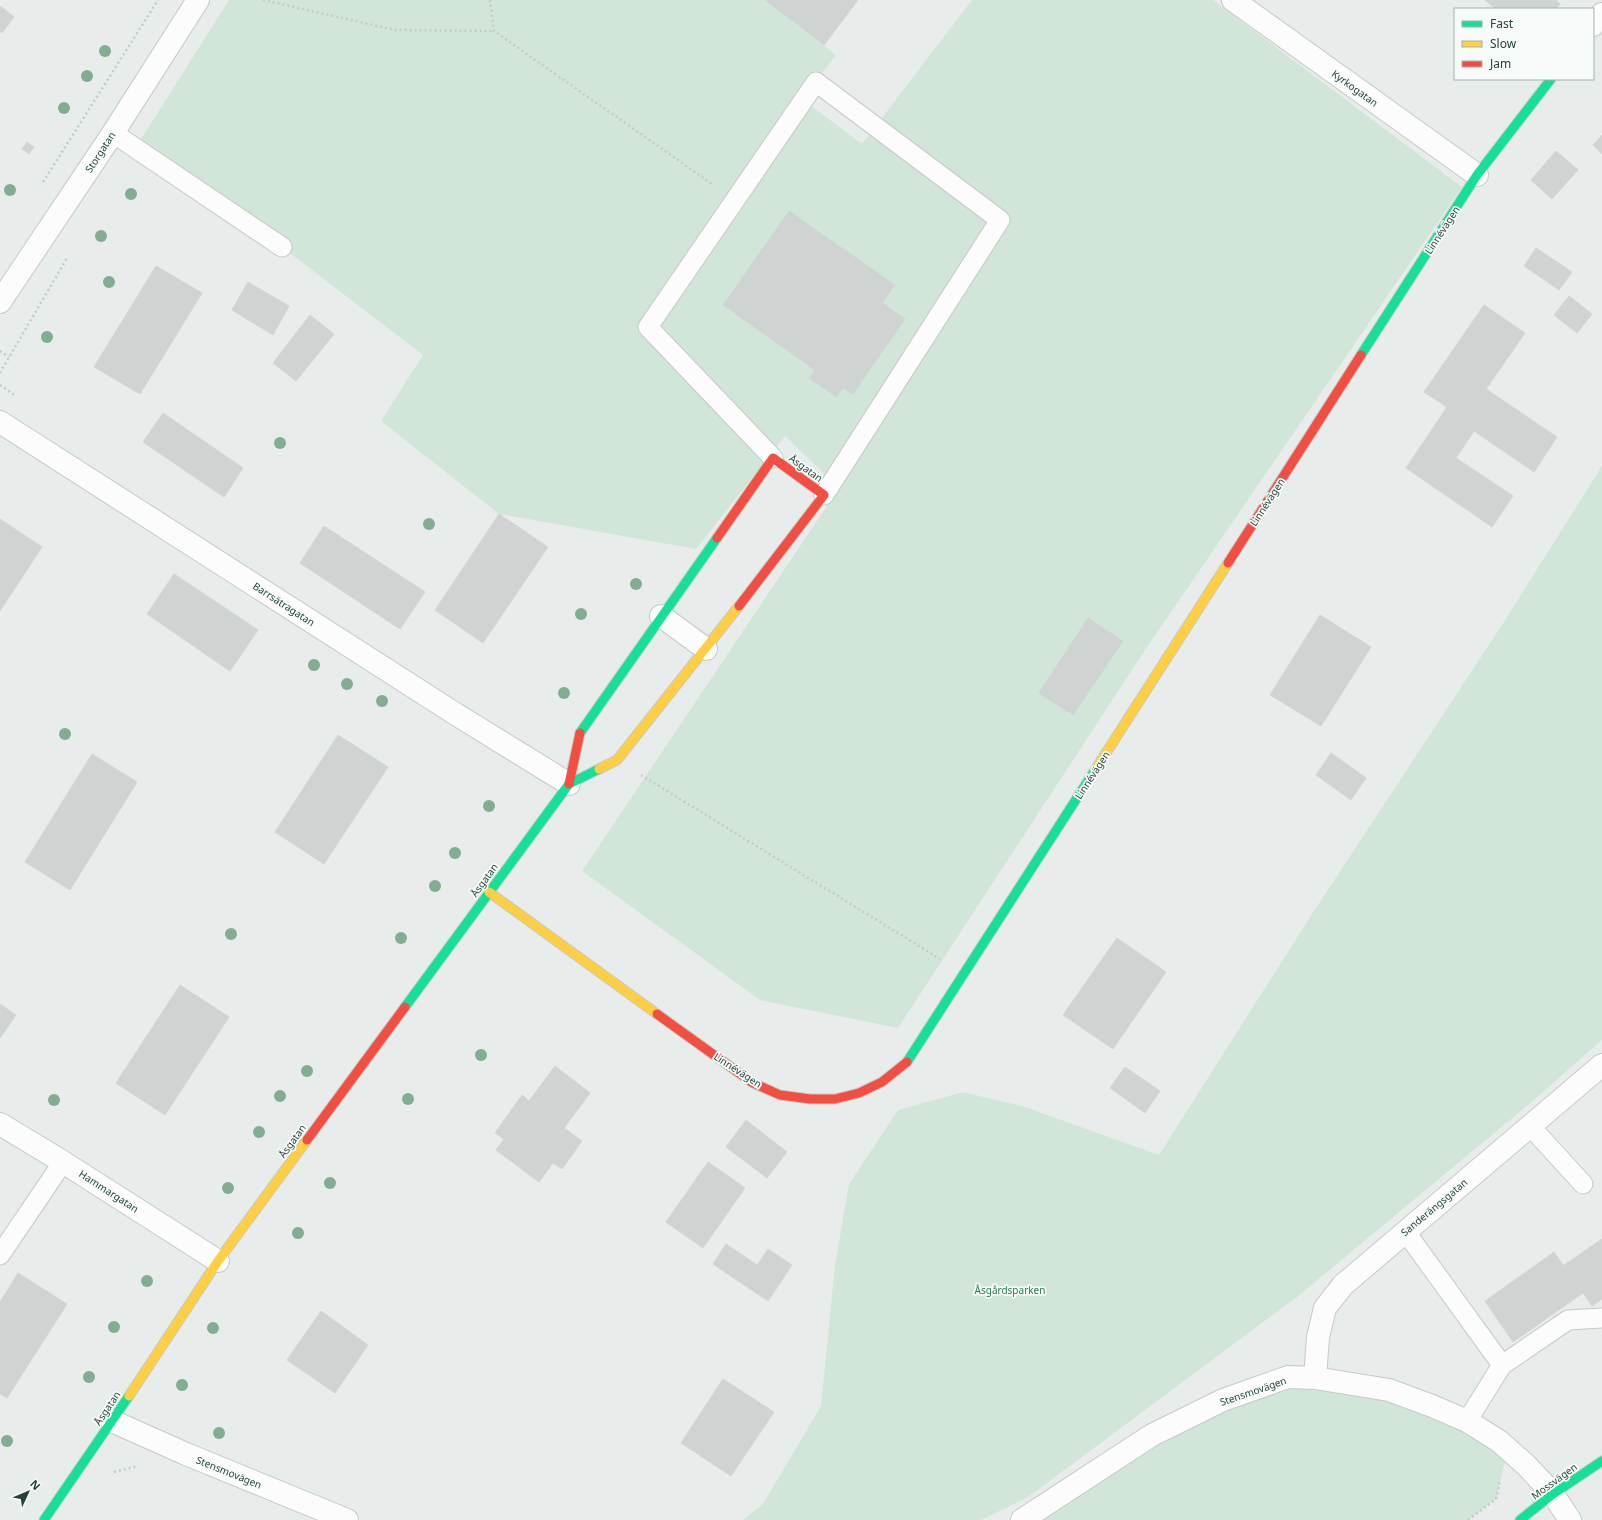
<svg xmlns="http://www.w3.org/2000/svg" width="1602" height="1520" font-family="'Noto Sans',sans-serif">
  <rect width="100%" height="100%" fill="#e8edeb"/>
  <path fill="#d1e6d8" d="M229 0H765L836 55 802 99 862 144 972 0H1213L1462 187 1143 653 898 1028 760 1000 582 871 839 488 785 436 696 549 499 514 381 421 423 355 282 247 136 147Z
    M1602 466V1040L1534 1100 1297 1297 1028 1497 981 1520H743L763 1504 821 1406 835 1265 849 1184 898 1110 963 1092 1025 1107 1159 1155 1312 914 1502 625Z
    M1288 1377 1351 1383 1508 1448 1496 1499 1468 1520H1022L1152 1435Z"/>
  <path fill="#cfd4d2" stroke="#d1d6d4" d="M765 0H858L824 45Z
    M1485 0H1556L1560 4 1556 9H1496Z
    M0 6 14 17 2 33 0 31Z
    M1602 135V154L1593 145Z
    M27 142 34 147 29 154 22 149Z
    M1556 151 1578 170 1552 199 1531 180Z
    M789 211 895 285 882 303 905 319 853 394 843 388 836 397 809 378 815 370 723 305Z
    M1536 248 1572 272 1559 290 1524 266Z
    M156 266 202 293 140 394 94 367Z
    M248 282 289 306 273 335 232 310Z
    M1569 296 1592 314 1577 333 1554 315Z
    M1484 305 1525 333 1486 389 1557 437 1534 472 1474 431 1456 458 1513 496 1492 527 1406 468 1447 407 1424 392Z
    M310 315 334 334 296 381 273 363Z
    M163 413 243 468 224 497 143 442Z
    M499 514 548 547 483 643 435 610Z
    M0 519 42 547 0 611Z
    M324 526 425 592 400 629 300 563Z
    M174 574 258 630 230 671 147 614Z
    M1320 615 1371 647 1321 726 1270 695Z
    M1088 618 1123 641 1073 715 1039 693Z
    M338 735 388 767 324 864 275 832Z
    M1331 753 1366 778 1351 800 1316 775Z
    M92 754 137 782 70 890 25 862Z
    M1117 938 1166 972 1113 1049 1063 1015Z
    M180 985 229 1017 165 1115 116 1083Z
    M0 1004 16 1015 0 1038Z
    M555 1066 590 1093 564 1128 582 1141 562 1169 553 1163 539 1182 496 1150 504 1139 495 1133 522 1095 529 1101Z
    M1125 1067 1160 1091 1145 1113 1110 1088Z
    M746 1120 787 1152 767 1178 726 1147Z
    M708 1162 745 1188 703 1248 666 1222Z
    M1602 1239V1299L1592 1306 1564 1265Z
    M726 1244 757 1265 744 1285 713 1264Z
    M768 1249 792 1265 768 1301 744 1285Z
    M1554 1252 1583 1293 1513 1342 1485 1301Z
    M18 1273 67 1304 7 1398 0 1394V1302Z
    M321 1311 368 1345 335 1393 287 1360Z
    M723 1379 774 1412 731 1476 681 1443Z"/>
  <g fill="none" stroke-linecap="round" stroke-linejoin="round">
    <defs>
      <path id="lane" d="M113 133 282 247
        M773 458 648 327 816 82 1000 220 824 495
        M1530 1126 1583 1184
        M1405 1231 1502 1365 1467 1421
        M0 1255 63 1162
        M1502 1365 1568 1320 1602 1318"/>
      <path id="street" d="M1233 0 1477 175
        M1593 25 1602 14
        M0 302 113 133 198 0
        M0 422 454 713 569 784
        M661 616 706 649
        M0 1124 63 1162 218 1261
        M1315 1378 1318 1337 1325 1308 1343 1285 1602 1065
        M112 1421 186 1454 347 1520
        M1022 1520 1152 1435 1223 1400 1288 1377 1315 1378 1389 1390 1432 1406 1467 1421 1499 1441 1526 1465 1553 1494 1570 1520"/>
      <path id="fast" d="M1361 355 1477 175 1551 79
        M580 733 717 538
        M405 1007 569 784 599 769
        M907 1062 1095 770
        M44 1520 129 1396
        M1520 1520 1553 1494 1602 1461"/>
      <path id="slow" d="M599 769 617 760 739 606
        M1095 770 1228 563
        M489 892 657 1014
        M129 1396 218 1261 307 1140"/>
      <path id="jam" d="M717 538 773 458 824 495 739 606
        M1228 563 1361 355
        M569 784 580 733
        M657 1014 753 1083 780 1095 810 1099H835L859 1093 882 1082 907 1062
        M307 1140 405 1007"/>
    </defs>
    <use href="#lane" stroke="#c5cac8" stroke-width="21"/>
    <use href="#street" stroke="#c5cac8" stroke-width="24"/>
    <use href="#fast" stroke="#c3cbc8" stroke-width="11"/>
    <use href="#slow" stroke="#c3cbc8" stroke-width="11"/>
    <use href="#jam" stroke="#c3cbc8" stroke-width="11"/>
    <path stroke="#c3ccca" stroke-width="2.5" stroke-dasharray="2 3" stroke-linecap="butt" d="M263 0 395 30 494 31
      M490 0 494 31 712 184
      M43 182 158 0
      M0 351 9 357
      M0 373 67 258
      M0 385 16 396
      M641 775 940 959
      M114 1472 138 1466
      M1468 1520 1496 1499 1500 1481"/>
    <use href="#lane" stroke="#fcfcfc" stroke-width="19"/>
    <use href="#street" stroke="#fcfcfc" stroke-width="22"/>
    <use href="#fast" stroke="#16e098" stroke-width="9"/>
    <use href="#slow" stroke="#ffcf43" stroke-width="9"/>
    <use href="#jam" stroke="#f24e42" stroke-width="9"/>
  </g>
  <g fill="#81ae93">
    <circle cx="105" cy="51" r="6"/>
    <circle cx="87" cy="76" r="6"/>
    <circle cx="64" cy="108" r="6"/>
    <circle cx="10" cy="190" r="6"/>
    <circle cx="131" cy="194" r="6"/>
    <circle cx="101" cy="236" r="6"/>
    <circle cx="109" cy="282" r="6"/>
    <circle cx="47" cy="337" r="6"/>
    <circle cx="280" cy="443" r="6"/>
    <circle cx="429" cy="524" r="6"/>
    <circle cx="636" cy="584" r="6"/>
    <circle cx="581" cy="614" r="6"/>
    <circle cx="314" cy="665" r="6"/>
    <circle cx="347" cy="684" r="6"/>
    <circle cx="564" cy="693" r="6"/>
    <circle cx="382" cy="701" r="6"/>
    <circle cx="65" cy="734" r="6"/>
    <circle cx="489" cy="806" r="6"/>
    <circle cx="455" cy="853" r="6"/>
    <circle cx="435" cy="886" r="6"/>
    <circle cx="231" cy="934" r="6"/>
    <circle cx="401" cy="938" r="6"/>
    <circle cx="481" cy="1055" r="6"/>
    <circle cx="307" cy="1071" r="6"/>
    <circle cx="280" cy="1096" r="6"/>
    <circle cx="408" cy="1099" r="6"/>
    <circle cx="54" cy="1100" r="6"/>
    <circle cx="259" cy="1132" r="6"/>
    <circle cx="330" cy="1183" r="6"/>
    <circle cx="228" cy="1188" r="6"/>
    <circle cx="298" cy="1233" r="6"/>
    <circle cx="147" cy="1281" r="6"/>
    <circle cx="114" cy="1327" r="6"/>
    <circle cx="213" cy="1328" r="6"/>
    <circle cx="89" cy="1377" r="6"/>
    <circle cx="182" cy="1385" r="6"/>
    <circle cx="219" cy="1433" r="6"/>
    <circle cx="7" cy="1441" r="6"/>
  </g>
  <g text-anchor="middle" stroke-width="3.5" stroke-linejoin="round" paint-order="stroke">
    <g font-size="10" fill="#24423a" stroke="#f7fbf9">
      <text transform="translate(1355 88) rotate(36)" y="4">Kyrkogatan</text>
      <text transform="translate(100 152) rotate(-57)" y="4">Storgatan</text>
      <text transform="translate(1442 230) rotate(-57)" y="4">Linnévägen</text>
      <text transform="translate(806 468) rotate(36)" y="4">Åsgatan</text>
      <text transform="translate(1267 502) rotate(-57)" y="4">Linnévägen</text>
      <text transform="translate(284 604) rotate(33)" y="4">Barrsätragatan</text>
      <text transform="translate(1092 775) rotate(-57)" y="4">Linnévägen</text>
      <text transform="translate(484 880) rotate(-54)" y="4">Åsgatan</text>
      <text transform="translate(738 1070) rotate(33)" y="4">Linnévägen</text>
      <text transform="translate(292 1141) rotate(-54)" y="4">Åsgatan</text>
      <text transform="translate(109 1191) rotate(33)" y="4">Hammargatan</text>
      <text transform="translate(1434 1207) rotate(-40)" y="4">Sanderängsgatan</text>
      <text transform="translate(1253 1391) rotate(-19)" y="4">Stensmovägen</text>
      <text transform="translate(107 1408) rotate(-56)" y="4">Åsgatan</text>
      <text transform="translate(229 1472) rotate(22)" y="4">Stensmovägen</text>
      <text transform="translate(1554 1481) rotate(-36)" y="4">Mossvägen</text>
    </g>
    <g font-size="10" fill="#2d7a4b" stroke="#f7fbf9">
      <text x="1010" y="1294">Åsgårdsparken</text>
    </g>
  </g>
  <rect x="1454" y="8" width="140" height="72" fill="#f7fbf9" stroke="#a3b1ad"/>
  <rect x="1462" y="21" width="20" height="6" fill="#16e098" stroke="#a3b1ad"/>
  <text x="1490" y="28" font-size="12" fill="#24423a">Fast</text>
  <rect x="1462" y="41" width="20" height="6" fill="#ffcf43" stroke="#a3b1ad"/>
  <text x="1490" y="48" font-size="12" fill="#24423a">Slow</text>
  <rect x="1462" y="61" width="20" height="6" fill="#f24e42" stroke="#a3b1ad"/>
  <text x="1490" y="68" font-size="12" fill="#24423a">Jam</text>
  <g transform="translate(28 1492) rotate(46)" stroke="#f7fbf9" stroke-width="3" paint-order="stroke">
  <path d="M0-3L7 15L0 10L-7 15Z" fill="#24423a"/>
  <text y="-6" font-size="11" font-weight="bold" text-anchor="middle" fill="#24423a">N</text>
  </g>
</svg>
